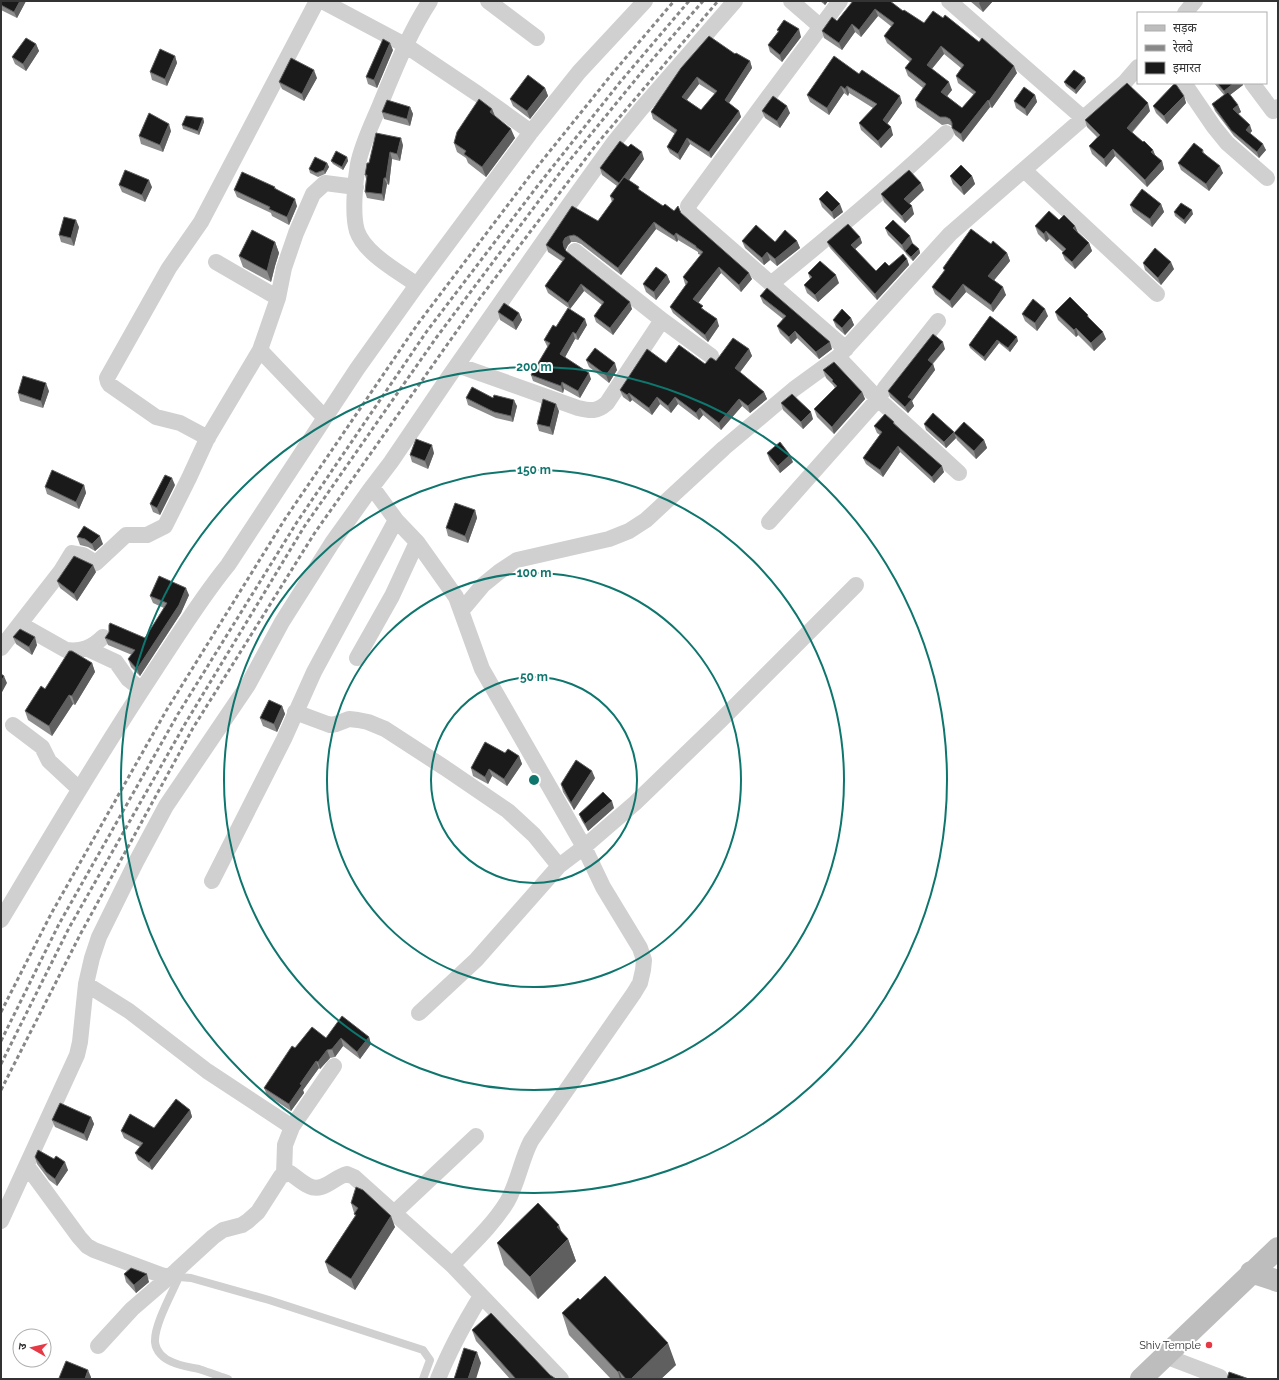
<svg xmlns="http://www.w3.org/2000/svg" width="1279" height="1380" font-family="Raleway,'Noto Sans Devanagari',sans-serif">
  <rect width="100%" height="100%" fill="#fff"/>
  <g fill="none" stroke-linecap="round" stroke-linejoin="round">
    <path stroke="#d0d0d0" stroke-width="8" d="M228 1379C218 1376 208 1372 199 1369 190 1367 180 1366 172 1362 164 1359 156 1352 155 1342 154 1325 172 1293 179 1277L191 1278 269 1300 423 1350 430 1360 423 1379"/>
    <path stroke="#d0d0d0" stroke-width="16" d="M322 1 405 45 478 94 531 132
      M488 1 537 38
      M791 1 821 27
      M840 1 772 92 688 206 690 213 846 349
      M949 1 1083 118
      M1185 13 1195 1
      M1184 83 1214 127 1227 143 1267 178
      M1252 83 1273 111 1278 107
      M1024 170 1157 294
      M216 262 278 298
      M772 283C831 235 890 186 946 133
      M417 285C398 271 365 254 357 231 352 215 355 181 358 164 362 144 372 124 380 105 395 69 409 33 430 1
      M662 320 711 356
      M260 350 325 418
      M838 357 878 399 959 473
      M457 365 578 408C591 411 597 412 607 403L662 320 575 251
      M208 438 180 423 156 417 110 385 108 382 107 378 169 268 201 222 317 1
      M372 487 396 520 417 542 456 597 482 669 584 847 603 887 640 948 644 960 643 970 640 983 634 993 531 1141C521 1160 518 1183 507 1202 493 1225 471 1245 452 1265
      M769 522 878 399 885 388 938 321
      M462 610 483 585 499 572 517 560 609 539 629 531 646 520 724 448 794 389 838 357 950 234 1125 82 1138 67
      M20 624 66 650C81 652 92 648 103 637
      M1 648 61 571 72 553 83 555 96 563 126 535H147L165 526 189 478 207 439 260 350 278 298 284 268 296 233 313 194 325 183 356 187
      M88 649 116 662 128 679 142 690
      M357 658 392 596 417 542
      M295 712 330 725 336 724 349 719 358 720 368 722 385 729 445 768 508 811 534 835 559 866
      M13 725 42 747 49 761 79 789
      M212 881 284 739 314 672 396 520
      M1 920C51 836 101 752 155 670 179 634 201 598 228 565L357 369 417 285 531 132 579 72 645 1
      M86 984 129 1011 207 1071 292 1127
      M419 1013 476 960 559 866 584 847 635 803 721 720 856 585
      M27 1166 79 1237 87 1246 94 1250 161 1275 170 1277
      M284 1174 285 1145 292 1127 334 1066
      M394 1213 476 1136
      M1 1221 77 1055 80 1042 86 984 92 958 99 937 136 862 166 806 248 685 282 622 332 543 372 487 391 462 448 378 571 202 615 141 641 109 735 1
      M98 1346 132 1309 176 1271 213 1237 223 1230 242 1225 248 1221 258 1212 281 1176 290 1173C296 1177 302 1183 309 1186 323 1193 334 1177 347 1174L354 1177 452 1265 561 1379
      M1165 1356 1220 1377
      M438 1379C450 1349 465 1322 481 1296"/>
    <path stroke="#bdbdbd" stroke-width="22" d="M1251 1272 1278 1281
      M1141 1379 1278 1248"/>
    <path stroke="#888" stroke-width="3" stroke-dasharray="4 3" stroke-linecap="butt" d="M1 1012 51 914 166 711 285 519 417 325 529 177 612 74 674 1
      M1 1041 59 924 178 714 297 522 427 331 539 184 621 81 689 1
      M1 1064 69 928 185 724 304 527 436 338 565 166 645 68 703 1
      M1 1090 81 933 193 728 314 534 480 298 596 145 718 1"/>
  </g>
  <path fill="#8c8c8c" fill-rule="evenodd" d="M1 1H26L17 18 1 10Z
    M820 1H828L825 5Z
    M853 1 903 11 924 23 1017 73 992 108 990 107 963 142 955 135 952 128V126L948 124 942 125 917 107 915 100 923 88 908 76 905 68 910 62 887 43 884 36 892 27 878 16 861 37 855 32 842 50 824 38 822 31 837 21ZM944 54 961 68 956 76 958 83 974 95 962 108 947 96 952 90 932 69Z
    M970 1H993L983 12Z
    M777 30 801 37 782 62 770 52 768 45 778 32Z
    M36 44 39 51 26 71 15 64 12 57Z
    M393 50 377 88 368 84 366 77Z
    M735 54 750 61 752 68 729 103 739 111 741 117 711 158 690 144 680 160 670 153 667 147 675 134 653 119 651 112 681 68ZM699 84 715 94 701 110 687 100Z
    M175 56 177 63 167 86 152 80 150 72Z
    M859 74 902 103 887 124 893 135 881 148 861 130 859 123 873 108 849 93 848 96 844 93 829 115 810 102 807 95Z
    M317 78 304 101 282 89 279 82Z
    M1064 82H1086L1076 94 1066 86Z
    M1214 83H1243V85L1230 95 1238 105 1241 112 1238 114 1252 131 1250 133 1266 150 1259 158 1234 136 1215 111 1212 104 1224 95Z
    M545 88 548 96 530 119 513 106 510 99Z
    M1035 95 1037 102 1027 116 1016 108 1014 101Z
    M1184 96 1186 103 1167 124 1156 113 1153 106Z
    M410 107 413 114 410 126 384 119 382 112Z
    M492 109 495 116 515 138 486 177 468 163 466 158 457 152 454 143Z
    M762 111 790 113 780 128 765 118Z
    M1150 111 1132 133 1143 142 1153 150 1155 156 1162 161 1164 169 1147 187 1115 156 1106 167 1092 154 1089 146 1097 137 1087 127 1085 120Z
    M203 118 204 122 199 135 183 129 182 125Z
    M171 131 163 152 141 144 139 136Z
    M403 145 400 161 392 159 389 185 387 184 384 201 367 198 365 192 366 179 365 175 369 163Z
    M1203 150 1204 153 1223 173 1209 191 1181 170 1178 163Z
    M347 157 348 161 343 170 333 164 331 161Z
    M644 159 629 180 640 191 663 206 681 213 752 279 741 292 721 273 698 303 704 310 719 326 708 342 673 313 670 307 686 285 685 284 683 277 701 255 698 254V252L678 240 677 242 656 229 621 275 581 244 576 242H571L568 245 566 249V251L632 309 613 335 596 322 594 316 602 305 584 291 570 309 548 293 545 286 563 262 548 252 546 245 598 221 612 202 610 196 617 186 602 175 600 168Z
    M327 163 329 167 325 174 318 177 310 173 309 169Z
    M950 176H972L975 184 964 195 953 184Z
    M119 185 152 187 145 202 122 192Z
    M275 187 276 189 297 206 289 225 272 216 271 213 237 197 234 190Z
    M924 190 909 204 914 214 905 223 884 202 881 194Z
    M819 199 843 212 834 219 822 207Z
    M1161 204 1164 212 1152 227 1133 212 1130 205Z
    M1174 212 1193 214 1185 224 1175 216Z
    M1059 220 1075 226 1078 233 1089 243 1092 251 1075 269 1065 260 1062 253 1063 252 1049 239 1046 242 1038 234 1035 226Z
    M79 227 74 246 61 242 59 235Z
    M885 228 913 244 919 249 920 253 913 261 906 254 905 252 888 235Z
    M860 237 862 243 855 249 876 271 889 266 907 259 909 265 877 300 830 248 827 242Z
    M742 241 775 242 797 241 800 248 777 266 770 260 764 265 745 248Z
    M275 242 279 253 275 266 271 282 243 267 239 256Z
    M991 244 1007 253 1010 261 994 280 1006 295 993 312 966 292 952 308 935 294 932 287 944 271 943 268Z
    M1143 263 1174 269 1161 285 1145 270Z
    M808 273 839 283 818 302 807 293 804 285 810 279Z
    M667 275 670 282 656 300 646 292 643 284Z
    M760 296 832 349 819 359 797 338 791 344 780 333 777 326 783 319 763 303Z
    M498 312 519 313 522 320 516 330 500 320Z
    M1055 312 1088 315 1089 318 1106 339 1094 351 1078 335 1076 337 1058 320Z
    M1022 314 1048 316 1037 331 1025 321Z
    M990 316 1018 341 1010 352 999 343 985 361 970 348 969 345Z
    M851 318 854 325 845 335 836 327 833 320Z
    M587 325 578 340 575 339 565 357 591 379 580 398 564 389 563 393 533 381 531 375 548 347 547 346 544 340 556 327Z
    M749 349 752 356 740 372 764 392 767 399 750 413 742 406 721 430 703 415 699 420 678 404 671 413 660 404 652 415 632 400 630 402 623 397 620 390 666 363 705 364Z
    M945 349 933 364 935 370 912 401 914 406 908 413 890 397 888 391Z
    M586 360 617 370 609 383 589 367Z
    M823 370 862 392 865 399 834 434 817 417 814 409 835 388 833 385 826 378Z
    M49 391 43 408 20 401 18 393Z
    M466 398H493L517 406 513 422 496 418 468 405Z
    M781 403 813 419 803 429 783 410Z
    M559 411 553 435 539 431 537 424Z
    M894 422 895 424 944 472 934 483 900 452 883 477 866 464 863 458 880 435 877 433 874 426Z
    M924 424 984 440 987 448 976 459 957 440 956 438 946 448 926 430Z
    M434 453 428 469 412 462 410 455Z
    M767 453 793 462 780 473 770 461Z
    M84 485 86 493 79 509 47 494 45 487Z
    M175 485 160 515 153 512 150 504Z
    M475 510 477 518 468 543 448 536 446 528Z
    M77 537 103 544 95 551 88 547 80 545Z
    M96 572 77 601 60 588 57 581Z
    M189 595 181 613 140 676 131 667 128 659 132 655 108 645 105 638H145L164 608 153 603 150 596Z
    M13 637 37 645 32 655 16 644Z
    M92 663 95 672 75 705 73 704 52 736 28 720 25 711 45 689Z
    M282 706 285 714 277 732 263 726 260 718Z
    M505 753 519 756 522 764 507 786 492 776 488 784 473 776 471 768Z
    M595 778 574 810 563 792 561 784Z
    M614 808 588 831 582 821 579 814Z
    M369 1037 371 1044 360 1059 343 1046 335 1057 330 1058 320 1069 319 1068 303 1090 304 1093 291 1111 267 1095 264 1088 295 1048 326 1038Z
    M190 1110 192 1117 152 1170 138 1160 135 1153 140 1147 124 1138 121 1131 154 1128Z
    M91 1117 94 1124 87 1141 55 1127 52 1120Z
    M35 1157 68 1170 57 1186 49 1180 37 1164Z
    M351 1203 395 1227 355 1290 329 1273 325 1262 355 1216Z
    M562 1233 568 1239 576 1261 538 1299 504 1265 497 1243Z
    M124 1274 149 1282 136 1293 126 1282Z
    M580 1300 676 1365 661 1379H611L569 1335 562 1313Z
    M472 1330 550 1375 556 1379H510L476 1341Z"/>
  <path fill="#5f5f5f" d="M20 1H26L17 18 14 12Z
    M823 1H828L825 5Z
    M981 1H993L983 12 979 3Z
    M875 9 878 16 861 37 859 30Z
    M852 24 855 32 842 50 839 43Z
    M799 29 801 37 782 62 780 55Z
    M390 43 393 50 377 88 374 80Z
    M36 44 39 51 26 71 23 64Z
    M941 46 944 54 929 72 927 65Z
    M175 56 177 63 167 86 165 79Z
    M750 61 752 68 727 106 725 100Z
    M1014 66 1017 73 992 108 989 101Z
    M314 70 317 78 304 101 302 94Z
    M697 77 699 84 684 103 682 97Z
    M1085 78 1086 82 1076 94 1075 90Z
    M949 82 952 90 944 100 941 92Z
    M1234 83H1243V85L1226 98 1224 91Z
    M841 86 844 93 829 115 827 108Z
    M847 86 849 93 848 96 845 89Z
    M545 88 548 96 530 119 527 111Z
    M1035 95 1037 102 1027 116 1025 109Z
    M900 96 902 103 885 127 883 120Z
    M1184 96 1186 103 1167 124 1164 116Z
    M988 100 990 107 963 142 961 134Z
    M1148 103 1150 111 1129 135 1127 128Z
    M1238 105 1241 112 1235 116 1233 109Z
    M787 106 790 113 780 128 777 121Z
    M410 107 413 114 410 126 407 119Z
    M492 109 496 119 490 112Z
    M739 111 741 117 711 158 709 152Z
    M203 118 204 122 199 135 198 131Z
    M169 124 171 131 163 152 160 145Z
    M1250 125 1252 131 1248 136 1246 130Z
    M891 127 893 135 881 148 878 141Z
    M511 129 515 138 486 177 482 167Z
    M401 138 403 145 400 161 397 154Z
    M687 138 690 144 680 160 678 154Z
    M1263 144 1266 150 1259 158 1257 152Z
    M1113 149 1115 156 1106 167 1104 159Z
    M1153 150 1156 157 1151 152Z
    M390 152 392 159 389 185 386 178Z
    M642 152 644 159 622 190 619 183Z
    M347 157 348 161 343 170 342 167Z
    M1162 161 1164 169 1147 187 1145 180Z
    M327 163 329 167 325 174 324 170Z
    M1220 166 1223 173 1209 191 1206 184Z
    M972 176 975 184 964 195 961 187Z
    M384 178 387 184 384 201 382 194Z
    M149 180 152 187 145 202 142 195Z
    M921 183 924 190 907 206 904 199Z
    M295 199 297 206 289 225 287 217Z
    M840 204 843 212 834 219 832 212Z
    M1161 204 1164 212 1152 227 1150 219Z
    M912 206 914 214 905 223 902 216Z
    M1192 210 1193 214 1185 224 1184 220Z
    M76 220 79 227 74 246 71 238Z
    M654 222 656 229 621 275 618 268Z
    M1075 226 1078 233 1073 228Z
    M1046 231 1049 239 1046 242 1044 234Z
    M676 233 678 240 677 242 674 236Z
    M569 236 571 242 568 245 566 249V254L564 247 563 242 565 238Z
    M910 236 913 244 905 251V252L902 245Z
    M860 237 862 243 853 251 851 245Z
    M797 241 800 248 777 266 775 259Z
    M275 242 279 253 275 266 271 282 267 271 271 255Z
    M1089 243 1092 251 1075 269 1072 262Z
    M919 249 920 253 913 261 911 257Z
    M767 252 770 260 764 265 762 258Z
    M1007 253 1010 261 991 284 988 276Z
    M907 259 909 265 877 300 875 294Z
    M1171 262 1174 269 1161 285 1158 278Z
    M719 267 721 273 696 306 693 299Z
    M749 273 752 279 741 292 739 285Z
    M667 275 670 282 656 300 654 292Z
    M836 275 839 283 818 302 815 295Z
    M581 284 584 291 570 309 568 303Z
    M963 284 966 292 952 308 950 301Z
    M1003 287 1006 295 993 312 991 305Z
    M630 302 632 309 613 335 610 328Z
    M1045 309 1048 316 1037 331 1035 323Z
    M519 313 522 320 516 330 513 322Z
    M851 318 854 325 845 335 842 328Z
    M585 319 587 325 578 340 576 334Z
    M717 319 719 326 708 342 705 335Z
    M1076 328 1078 335 1076 337 1074 330Z
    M795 331 797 338 791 344 789 337Z
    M573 332 575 339 563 361 560 354Z
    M1103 332 1106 339 1094 351 1091 343Z
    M1017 337 1018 341 1010 352 1008 348Z
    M997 340 999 343 985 361 984 357Z
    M830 342 832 349 819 359 816 352Z
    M943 342 945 349 930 366 928 360Z
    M749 349 752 356 738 375 735 368Z
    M615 363 617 370 609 383 606 375Z
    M933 364 935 370 912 401 914 406 908 413 905 407 908 397Z
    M589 373 591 379 580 398 578 391Z
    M562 382 564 389 563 393 561 386Z
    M46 383 49 391 43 408 41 401Z
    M764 392 767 399 750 413 748 406Z
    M862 392 865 399 834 434 832 427Z
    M629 393 632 400 630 402 627 395Z
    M657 397 660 404 652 415 649 408Z
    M675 397 678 404 671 413 668 406Z
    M739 399 742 406 721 430 719 423Z
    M514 400 517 406 513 422 511 416Z
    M556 404 559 411 553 435 550 427Z
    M700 408 703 415 699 420 696 413Z
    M811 412 813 419 803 429 801 422Z
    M954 432 956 438 946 448 944 442Z
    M984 440 987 448 976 459 974 451Z
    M432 445 434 453 428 469 425 461Z
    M898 446 900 452 883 477 880 470Z
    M790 455 793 462 780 473 778 466Z
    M942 466 944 472 934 483 932 477Z
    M172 478 175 485 160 515 157 508Z
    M84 485 86 493 79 509 76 502Z
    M475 510 477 518 468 543 465 536Z
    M100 536 103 544 95 551 92 544Z
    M93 565 96 572 77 601 74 594Z
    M186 588 189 595 181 613 140 676 137 669Z
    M35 637 37 645 32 655 29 647Z
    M92 663 95 672 75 705 72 696Z
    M4 676 7 683 1 694V682Z
    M69 695 73 704 52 736 49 726Z
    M282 706 285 714 277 732 274 724Z
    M519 756 522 764 507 786 504 779Z
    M489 769 492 776 488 784 485 777Z
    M592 771 595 778 574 810 571 803Z
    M612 801 614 808 588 831 585 824Z
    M369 1037 371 1044 360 1059 357 1052Z
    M341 1038 343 1046 335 1057 332 1049Z
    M327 1050 330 1058 320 1069 318 1062Z
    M316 1061 319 1068 303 1090 304 1093 291 1111 289 1104 300 1084Z
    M190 1110 192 1117 152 1170 149 1163Z
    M91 1117 94 1124 87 1141 84 1134Z
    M65 1162 68 1170 57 1186 55 1179Z
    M391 1216 395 1227 355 1290 351 1279Z
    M559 1225 565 1242 568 1239 576 1261 538 1299 530 1277 557 1227Z
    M147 1274 149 1282 136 1293 134 1285Z
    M668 1343 676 1365 661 1379H631Z
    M477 1352 481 1363 476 1379H468Z
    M88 1370 91 1377V1379H85Z
    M619 1371 622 1379H620L618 1372Z"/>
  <path fill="#1a1a1a" stroke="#5f5f5f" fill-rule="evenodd" d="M1 1H20L14 12 1 5Z
    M853 1H890L903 11 904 10 924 23 933 11 943 18 945 15 979 42 982 38 1014 66 989 101 988 100 961 134 952 128V123L950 119 946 117H940L915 100 926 84 905 68 912 59 884 36 894 23 875 9 859 30 852 24 839 43 822 31 832 17 837 21ZM941 46 964 65 956 76 976 92 962 108 941 92 949 82 927 65Z
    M784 20 799 29 780 55 768 45 779 31 777 30Z
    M709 36 735 54 736 53 750 61 725 100 739 111 709 152 687 138 678 154 667 147 677 130 651 112 681 68ZM697 77 717 91 701 110 682 97Z
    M26 38 36 44 23 64 12 57Z
    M383 39 390 43 374 80 366 77Z
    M160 49 175 56 165 79 150 72Z
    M834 56 859 74 862 70 900 96 883 120 891 127 878 141 859 123 877 104 847 86 845 89 841 86 827 108 807 95Z
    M291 58 314 70 302 94 279 82Z
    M1074 70 1085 78 1075 90 1064 82Z
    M528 75 545 88 527 111 510 99Z
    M1127 83 1148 103 1127 128 1143 142 1144 141 1153 150 1151 152 1162 161 1145 180 1113 149 1104 159 1089 146 1100 135 1085 120Z
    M1175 83 1184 96 1164 116 1153 106Z
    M1217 83H1234L1224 91Z
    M1024 87 1035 95 1025 109 1014 101Z
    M1228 92 1238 105 1233 109 1250 125 1246 130 1263 144 1257 152 1231 130 1212 104Z
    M773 96 787 106 777 121 762 111Z
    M479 99 492 109 490 112 511 129 482 167 464 154 466 151 454 143 457 132Z
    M387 100 410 107 407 119 382 112Z
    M149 113 169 124 160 145 139 136Z
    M186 116 203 118 198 131 182 125Z
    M376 133 401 138 397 154 390 152 386 178H384L382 194 365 192 367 175H365L367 163H369Z
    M620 141 628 147 631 144 642 152 619 183 600 168Z
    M1194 143 1203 150 1202 152 1220 166 1206 184 1178 163Z
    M336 151 347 157 342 167 331 161Z
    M315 157 327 163 324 170 316 173 309 169Z
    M961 165 972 176 961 187 950 176Z
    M125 170 149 180 142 195 119 185Z
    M909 170 921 183 904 199 912 206 902 216 881 194Z
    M242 172 275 187 274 188 295 199 287 217 269 209 270 207 234 190Z
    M624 177 639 187 638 189 663 206 665 204 674 211 678 206 681 213 749 273 739 285 719 267 693 299 703 306 701 308 717 319 705 335 670 307 688 282 683 277 703 252 696 247V246L676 233 674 236 654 222 618 268 578 237 574 235 569 236 565 238 563 242 564 247 566 251 630 302 610 328 594 316 604 302 581 284 568 303 545 286 565 258 546 245 572 206 598 221 614 199 610 196Z
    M1142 189 1161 204 1150 219 1130 205Z
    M827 191 840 204 832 212 819 199Z
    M1181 203 1192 210 1184 220 1174 212Z
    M1049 211 1059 220 1064 215 1075 226 1073 228 1089 243 1072 262 1062 253 1066 249 1046 231 1044 234 1035 226Z
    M64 217 76 220 71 238 59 235Z
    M893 220 910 236 902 245 885 228Z
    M848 224 860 237 851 245 876 271 885 262 889 266 903 254 907 259 875 294 827 242Z
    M756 225 775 242 785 230 797 241 775 259 767 252 762 258 742 241Z
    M971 229 991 244 993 241 1007 253 988 276 1003 287 991 305 963 284 950 301 932 287 945 270 943 268Z
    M252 230 275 242 271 255 267 271 239 256Z
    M912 243 919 249 911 257 905 251Z
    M1155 248 1171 262 1158 278 1143 263Z
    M820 261 836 275 815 295 804 285 812 277 808 273Z
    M656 267 667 275 654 292 643 284Z
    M767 288 830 342 816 352 795 331 789 337 777 326 786 316 760 296Z
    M1070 297 1088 315 1087 316 1103 332 1091 343 1076 328 1074 330 1055 312Z
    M1033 299 1045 309 1035 323 1022 314Z
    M504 303 519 313 513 322 498 312Z
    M568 308 585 319 576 334 573 332 560 354 589 373 578 391 562 382 561 386 531 375 550 343 544 340 553 325 556 327Z
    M842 309 851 318 842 328 833 320Z
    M990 316 1017 337 1008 348 997 340 984 357 969 345Z
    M933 334 943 342 928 360 933 364 908 397 912 399 905 407 888 391Z
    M733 338 749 349 735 368 764 392 748 406 739 399 719 423 700 408 696 413 675 397 668 406 657 397 649 408 629 393 627 395 620 390 647 349 666 363 679 345 705 364 710 358H712L716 361Z
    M595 348 615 363 606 375 586 360Z
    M834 362 862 392 832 427 814 409 837 386 832 381 833 380 823 370Z
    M23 376 46 383 41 401 18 393Z
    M472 387 493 398 494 395 514 400 511 416 494 412 466 398Z
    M792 394 811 412 801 422 781 403Z
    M543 399 556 404 550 427 537 424Z
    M933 413 954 432 944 442 924 424Z
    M885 414 894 422 893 423 942 466 932 477 898 446 880 470 863 458 882 432 874 426Z
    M964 422 984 440 974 451 954 433Z
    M416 439 432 445 425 461 410 455Z
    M780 442 790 455 778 466 767 453Z
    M52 470 84 485 76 502 45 487Z
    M165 475 172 478 157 508 150 504Z
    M455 503 475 510 465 536 446 528Z
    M84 526 100 536 92 544 85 539 77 537Z
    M74 556 93 565 74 594 57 581Z
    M159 576 186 588 179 605 137 669 128 659 135 650 105 638 109 632V625L110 623 145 638 167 603 150 596Z
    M20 629 35 637 29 647 13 637Z
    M69 651H72L92 663 72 696 69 695 49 726 25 711 41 686 45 689Z
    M1 674 4 676 1 682Z
    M269 700 282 706 274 724 260 718Z
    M485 742 505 753 508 749 519 756 504 779 489 769 485 777 471 768Z
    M576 760 592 771 571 803 561 784Z
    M603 792 612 801 585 824 579 814Z
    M342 1016 369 1037 357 1052 341 1038 332 1049 327 1050 318 1062 316 1061 300 1084 302 1085 289 1104 264 1088 292 1046 295 1048 312 1027 326 1038Z
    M176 1099 190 1110 149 1163 135 1153 143 1143 121 1131 130 1114 154 1128Z
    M60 1103 91 1117 84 1134 52 1120Z
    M38 1150 54 1159 56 1156 65 1162 55 1179 46 1172 35 1157Z
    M356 1187 363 1190 391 1216 351 1279 325 1262 356 1215 354 1214 358 1208 351 1203Z
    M538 1203 559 1225 557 1227 568 1239 530 1277 497 1243Z
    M131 1268 147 1274 134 1285 124 1274Z
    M605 1276 668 1343 631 1379H626L619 1371 618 1372 562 1313 578 1298 580 1300Z
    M491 1313 550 1375 556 1379H516L472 1330Z
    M464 1348 477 1352 468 1379H454Z
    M66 1361 88 1370 85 1379H60L59 1378Z
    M1229 1372 1249 1379H1227Z"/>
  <g fill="none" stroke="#0f766e" stroke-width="2">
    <circle cx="534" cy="780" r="103"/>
    <circle cx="534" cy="780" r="207"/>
    <circle cx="534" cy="780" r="310"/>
    <circle cx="534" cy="780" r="413"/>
  </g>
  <circle fill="#e63946" stroke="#fff" stroke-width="1.5" cx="1209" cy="1345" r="4"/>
  <g text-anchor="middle" stroke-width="4" stroke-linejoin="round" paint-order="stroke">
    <g font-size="11" fill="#333" stroke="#fff" text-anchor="end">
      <text x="1201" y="1349">Shiv Temple</text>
    </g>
  </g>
  <circle cx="534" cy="780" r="6" fill="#0f766e" stroke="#fff" stroke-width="2"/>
  <g font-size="12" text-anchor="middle" font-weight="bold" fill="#0f766e" stroke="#fff" stroke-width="4" stroke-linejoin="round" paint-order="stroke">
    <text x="534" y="371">200 m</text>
    <text x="534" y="474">150 m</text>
    <text x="534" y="577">100 m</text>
    <text x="534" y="681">50 m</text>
  </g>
  <rect width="1279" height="1380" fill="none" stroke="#333333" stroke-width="4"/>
  <rect x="1137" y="12" width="130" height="72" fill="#ffffff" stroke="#adadad"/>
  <rect x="1145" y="25" width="20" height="6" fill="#bdbdbd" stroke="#adadad"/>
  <text x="1173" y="32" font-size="12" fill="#333333">सड़क</text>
  <rect x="1145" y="45" width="20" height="6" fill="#888888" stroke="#adadad"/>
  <text x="1173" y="52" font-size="12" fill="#333333">रेलवे</text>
  <rect x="1145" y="62" width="20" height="12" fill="#1a1a1a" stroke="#adadad"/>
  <text x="1173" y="72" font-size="12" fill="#333333">इमारत</text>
  <g transform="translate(32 1348) rotate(278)"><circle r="19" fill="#ffffff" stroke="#adadad"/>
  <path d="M0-3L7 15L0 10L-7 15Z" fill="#e63946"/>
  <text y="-6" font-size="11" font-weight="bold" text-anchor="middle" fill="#333333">उ</text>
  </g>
</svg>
